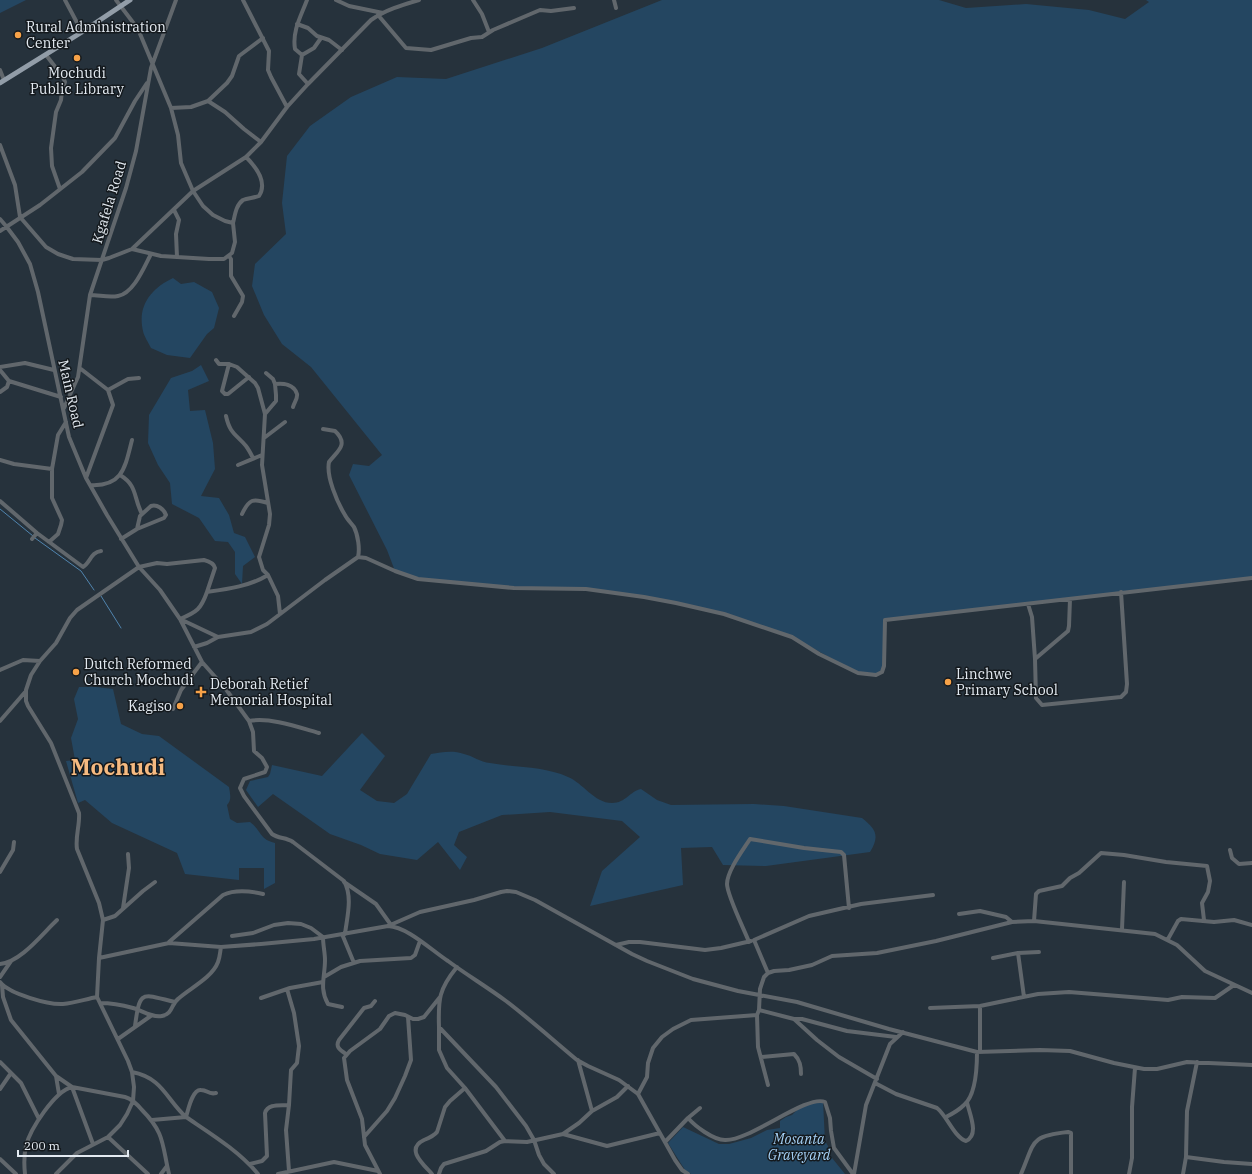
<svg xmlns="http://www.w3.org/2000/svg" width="1252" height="1174" font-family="'IBM Plex Serif',serif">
  <rect width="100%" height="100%" fill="#26323c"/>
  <path fill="#244661" d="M0 0H26L0 13Z
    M662 0H939L966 8 1026 4 1089 10 1125 19 1149 2 1146 0H1252V578L886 620 882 672 876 675 858 673 798 640 724 614 676 603 586 589 514 588 418 579 395 571 387 550 349 475 353 464 369 466 382 455 311 367 282 344 264 315 252 286 255 264 286 234 282 203 287 156 310 126 351 97 397 77 446 79 542 48Z
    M173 278 181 284 194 282 212 292 219 308 214 328 207 334 190 358 167 355 151 348C148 342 144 336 143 331 137 305 152 288 173 278Z
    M201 365 209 381 188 390 190 411 205 410 213 443 215 469 201 496 219 498 229 515 234 533 245 537 255 557 243 566 242 584 235 574V552L228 542 215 541 199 518 172 504 170 483 158 465 148 443 149 415 171 378 192 371Z
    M79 687H96L113 689 121 724 142 734 159 736 229 787C230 794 232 800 227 805L230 819 237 823 250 822C262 831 259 839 275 843V883L264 889V868H239V880L185 874 177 853 112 823 85 800 78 803 66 761 75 760 71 738 78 719 74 699Z
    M362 733 385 756 360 790 377 801 394 803 407 794 431 754C442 752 453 750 464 754 473 756 480 762 490 763 516 768 544 766 568 777 583 783 594 803 612 803 626 803 630 791 641 789L657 800 671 805 754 804 784 806 862 818C876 829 880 836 870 852L766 866 723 865 712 847 681 848 683 885 590 906 602 871 640 837 622 821 550 812 502 815 459 832 454 845 467 857 460 870 438 842 417 860 380 854 361 845 330 834 273 794 258 807 246 790 250 781 268 777 270 774 272 765 322 776Z
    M823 1101 825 1141 828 1146V1153L845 1174H691L685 1170 668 1143 683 1127 719 1144H729L751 1138 767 1130 780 1128V1121L786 1117 792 1115 800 1107Z"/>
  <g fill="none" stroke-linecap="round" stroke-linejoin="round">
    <path stroke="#5084ae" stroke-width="1" d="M0 509 33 536
      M35 538 81 571 94 590
      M101 596 121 628"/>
    <path stroke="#61676c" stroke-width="4" d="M65 0 82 32
      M116 0 138 29 171 108
      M243 0 269 51 268 70 271 77 287 107
      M336 0 349 6 383 13
      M473 0 482 14 489 32
      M614 0 616 8
      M378 15 406 48 431 50 471 38 482 37 493 30 540 10 551 11 574 8
      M297 24 308 28 317 36 329 40 342 50
      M46 55 63 77 65 82 62 90 61 100 56 112 51 148 52 166 60 189
      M302 55 295 49C292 31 301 16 307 0
      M302 55 299 74 308 84
      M302 55 314 48 321 38
      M0 70 4 80
      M208 101 227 83 232 76 239 56 263 38
      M0 145 15 185 20 217 46 247 58 254 73 259 102 260 109 258 132 249 193 191 246 157 261 142 287 107 308 84 371 20C385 10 402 5 419 0
      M174 210 179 220 176 234 177 257
      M0 219 6 226 18 242 30 264 38 292 69 437 86 478 107 515 139 567 160 590 180 619 202 662 225 688 249 721 253 732 254 751 262 758 267 767 265 772 244 779 240 788 244 796 272 834C279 839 286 837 293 842L344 881C353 897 347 917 345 934
      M233 223C235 215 236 205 243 200 248 198 254 198 259 196 268 182 256 167 246 157
      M0 231 40 205 82 172 115 138 135 101 147 83
      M132 249 161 256 209 259H224L232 253 235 242 233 223 225 221 213 215 203 206 193 191 181 163 178 135 171 108 191 107 208 101 225 112 244 129 261 142
      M229 256 231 259V276L243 296 242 302 234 316
      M90 295C99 295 109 298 118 296 134 293 144 267 151 254
      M216 360 219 364H229L237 367 255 383 258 388 265 414
      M229 364 222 391 225 394H228L249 377
      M0 367 25 363 54 370
      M81 369 108 390 128 379 139 378
      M0 370 9 381 7 387 0 392
      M266 373 273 379 275 384
      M9 381 61 397
      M64 408 78 377 90 295 126 188 136 151 151 68 176 0
      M226 416C230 434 236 434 246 446 249 450 251 454 253 458
      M323 429 335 431C350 445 336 452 329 462 326 476 337 502 345 515 347 519 351 523 354 527 358 535 360 549 358 557
      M264 438 285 422
      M0 460 14 464 52 469
      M238 465 262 455
      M120 475C138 486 133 497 142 514
      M86 478 113 405 108 390
      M90 485C123 487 125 467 132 440
      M0 501 37 533 83 567C90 563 91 552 101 551
      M242 514C249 499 253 498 268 503
      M32 539 37 533
      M121 539 137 529 164 518 166 515C164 509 157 504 151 506L140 516 137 529
      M49 542 58 534 61 525 62 520 52 498V469L58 435 66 422
      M1070 599 1069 626 1068 631 1035 659 1036 698 1042 705 1121 697 1126 692 1127 684 1121 592
      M1028 604 1032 617 1035 659
      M280 614 278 596 268 575 263 570 259 557 269 525 270 514 262 465 265 414 276 401V395L275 384C283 383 294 384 297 394 298 398 294 403 293 407
      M180 619 218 637 251 632 267 624 325 580 358 557 366 558 395 571 418 579 514 588 586 589 644 597 676 603 724 614 792 637 819 654 858 673 876 675 882 672 884 666 885 620 1252 578
      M180 619C197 612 201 609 207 592 228 589 250 586 268 575
      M194 647 207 643 218 637
      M0 670 23 660 40 661
      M173 709 181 690 202 662
      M0 721 26 691
      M249 721C270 717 298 727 319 733
      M1230 850 1232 858 1239 864 1252 863
      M0 872 13 850 14 842
      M344 882 376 904 391 925
      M123 908 129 868 128 854
      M959 914 980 911 1006 917 1012 922
      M103 920 115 916 143 891 155 882
      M1034 921 1036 894 1039 891 1062 886 1070 878 1079 873 1101 853 1124 855 1166 862 1207 866 1210 881 1208 892 1202 903 1204 920
      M388 926 420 912 474 900 501 892 507 891 516 892 535 900 632 954 647 961 693 979 738 991 797 1002 889 1029 977 1052 1040 1050 1070 1051 1114 1063 1144 1069H1157L1187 1062 1252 1065
      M1122 929 1124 882
      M342 934 354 963
      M232 936 253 933 274 925 288 923 301 924 311 928 323 937C323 945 325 953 325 960 325 977 319 988 328 1004L342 1007
      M1168 939 1178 921 1181 919 1214 922 1234 920 1252 925
      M169 942 223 895C236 889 250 891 263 894
      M749 942C744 929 727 895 727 884 727 871 743 850 750 839L804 848 841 852 844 855 849 908
      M616 945 629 942H640L705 950 721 948 751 941
      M1018 953 1024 997
      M99 958 169 943 221 947 261 944 314 939 388 926C408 927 431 950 448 961 467 975 487 987 506 1001 531 1020 554 1041 577 1060L588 1066 619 1080 638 1094 675 1160 682 1170 688 1174
      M993 958 1018 953 1039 952
      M0 964C21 962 42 934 57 920
      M457 967C439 989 438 999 439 1027L496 1087 526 1126 534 1140 539 1155 544 1164 554 1174
      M768 973 754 940 809 916 861 904 933 895
      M0 977 11 961
      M324 977 341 967 360 961 411 958 415 955 420 941
      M0 982C9 994 49 1005 63 1004 75 1003 86 999 97 997
      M2 985 3 997 11 1020 56 1076 72 1087 93 1144
      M287 989 294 1013 299 1046 297 1063 291 1070 289 1105
      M261 998 290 988 323 982
      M100 1003C111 1003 122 1005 133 1008 143 1011 152 1018 162 1016 173 1014 171 1004 178 999 190 988 212 978 218 962 220 957 220 952 221 947
      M930 1008 980 1006 1038 994 1069 992 1168 1000 1182 997 1215 998 1234 985
      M759 1010 794 1019 817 1040 839 1057 877 1079
      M757 1015 758 1047 768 1085
      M794 1019H802L847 1031 896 1037
      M135 1026C140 989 141 994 175 1002
      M439 1027V1050L447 1068 465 1088 505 1141
      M118 1039 152 1015
      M980 1051V1006
      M346 1054C340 1050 335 1047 339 1040L364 1008 371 1006 375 1001
      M761 1057 794 1054C800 1060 801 1066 801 1074
      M578 1060 592 1111
      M0 1062 21 1083 39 1119
      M132 1072C163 1078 166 1099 186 1117 188 1111 192 1089 201 1090 208 1090 208 1095 216 1093
      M56 1076 59 1094
      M875 1083 896 1094 937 1108C947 1116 955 1138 966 1141 980 1135 969 1113 967 1102
      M0 1089 11 1073
      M638 1094 647 1077 648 1063 653 1048 662 1037 673 1029 691 1020 757 1015 759 1010 760 989 764 977 768 973 774 971 789 970 812 965 832 956 877 953 936 941 1012 922 1034 921 1155 934 1177 945 1205 971 1252 993
      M946 1117C952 1114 959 1110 964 1105 976 1095 977 1066 977 1052
      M688 1118C695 1126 713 1140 725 1140 750 1141 807 1094 825 1102L830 1118 831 1131 834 1148 853 1174
      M152 1120 186 1117C211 1134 239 1151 258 1174
      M563 1134 607 1146 660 1133
      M108 1137 148 1174
      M364 1137 387 1111 395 1098 405 1076 411 1060 408 1017
      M665 1142 688 1118 700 1108
      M1186 1157 1224 1162 1252 1164
      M0 1159 16 1174
      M250 1164 262 1161 267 1156 265 1113C268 1103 281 1106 289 1105L286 1130 289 1171
      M25 1174C24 1165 24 1155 26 1146 30 1129 55 1091 72 1087L125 1097C132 1099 137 1104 142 1110 165 1133 162 1145 169 1174
      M56 1174 77 1153 108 1137 120 1125 127 1114 133 1101 134 1087 132 1072 128 1061 97 997 99 958 103 920 99 903 77 849C75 837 80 825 79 813L51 743 28 706 26 701V690L31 675 40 661 56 643 70 618 77 610 139 567 157 563 167 564 204 560C208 561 214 563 215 568L207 592
      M161 1174 167 1166
      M278 1174 334 1162 378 1171
      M380 1174 365 1145 362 1119 347 1080 344 1058 350 1051 380 1029 389 1016 395 1013 405 1015 413 1019H418L424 1017 440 997
      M432 1174C423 1164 405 1149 424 1140 429 1138 434 1136 437 1132L445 1107 450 1101 465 1088
      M439 1174 441 1168 444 1164 486 1151 500 1142 505 1141 527 1142 563 1134 579 1123 592 1111 617 1097 628 1086
      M854 1174 866 1105 890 1044 903 1032
      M1021 1174C1035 1142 1029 1136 1068 1132L1071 1133V1174
      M1129 1174 1132 1158V1107L1135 1068
      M1183 1174 1186 1157 1187 1111 1197 1062"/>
    <path stroke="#929da8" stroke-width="5" d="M0 83 82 32 130 0"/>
  </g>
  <g fill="#f7a248" stroke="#14191d" stroke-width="1.5">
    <circle cx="18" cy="35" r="4"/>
    <circle cx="77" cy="58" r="4"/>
    <circle cx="76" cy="672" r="4"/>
    <circle cx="948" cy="682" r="4"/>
    <path d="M199 686h4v4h4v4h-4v4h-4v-4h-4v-4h4z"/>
    <circle cx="180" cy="706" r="4"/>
  </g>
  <g text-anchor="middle" stroke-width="3" stroke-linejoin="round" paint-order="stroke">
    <g font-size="14" fill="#e3eaf1" stroke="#14191d" text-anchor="start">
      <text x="26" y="32">Rural Administration<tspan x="26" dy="16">Center</tspan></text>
      <text x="77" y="78" text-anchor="middle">Mochudi<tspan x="77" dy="16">Public Library</tspan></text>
      <text x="84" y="669">Dutch Reformed<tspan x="84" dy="16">Church Mochudi</tspan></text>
      <text x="956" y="679">Linchwe<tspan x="956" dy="16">Primary School</tspan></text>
      <text x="210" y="689">Deborah Retief<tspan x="210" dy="16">Memorial Hospital</tspan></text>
      <text x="172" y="711" text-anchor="end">Kagiso</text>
    </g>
    <g font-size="14" fill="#e3eaf1" stroke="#14191d">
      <text transform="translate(109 202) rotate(-73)" y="5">Kgafela Road</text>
      <text transform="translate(71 394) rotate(77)" y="5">Main Road</text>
    </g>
    <g font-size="14" font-style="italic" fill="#a4d0f5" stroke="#14191d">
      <text x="799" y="1144">Mosanta<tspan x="799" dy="16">Graveyard</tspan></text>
    </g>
    <g font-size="22" font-weight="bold" fill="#f5ba81" stroke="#14191d">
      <text x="118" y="775">Mochudi</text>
    </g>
  </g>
  <path d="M18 1150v6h110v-6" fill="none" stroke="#e3eaf1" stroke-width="2"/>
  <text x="24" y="1150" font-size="12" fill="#e3eaf1" stroke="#14191d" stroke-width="3" paint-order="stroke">200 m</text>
</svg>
